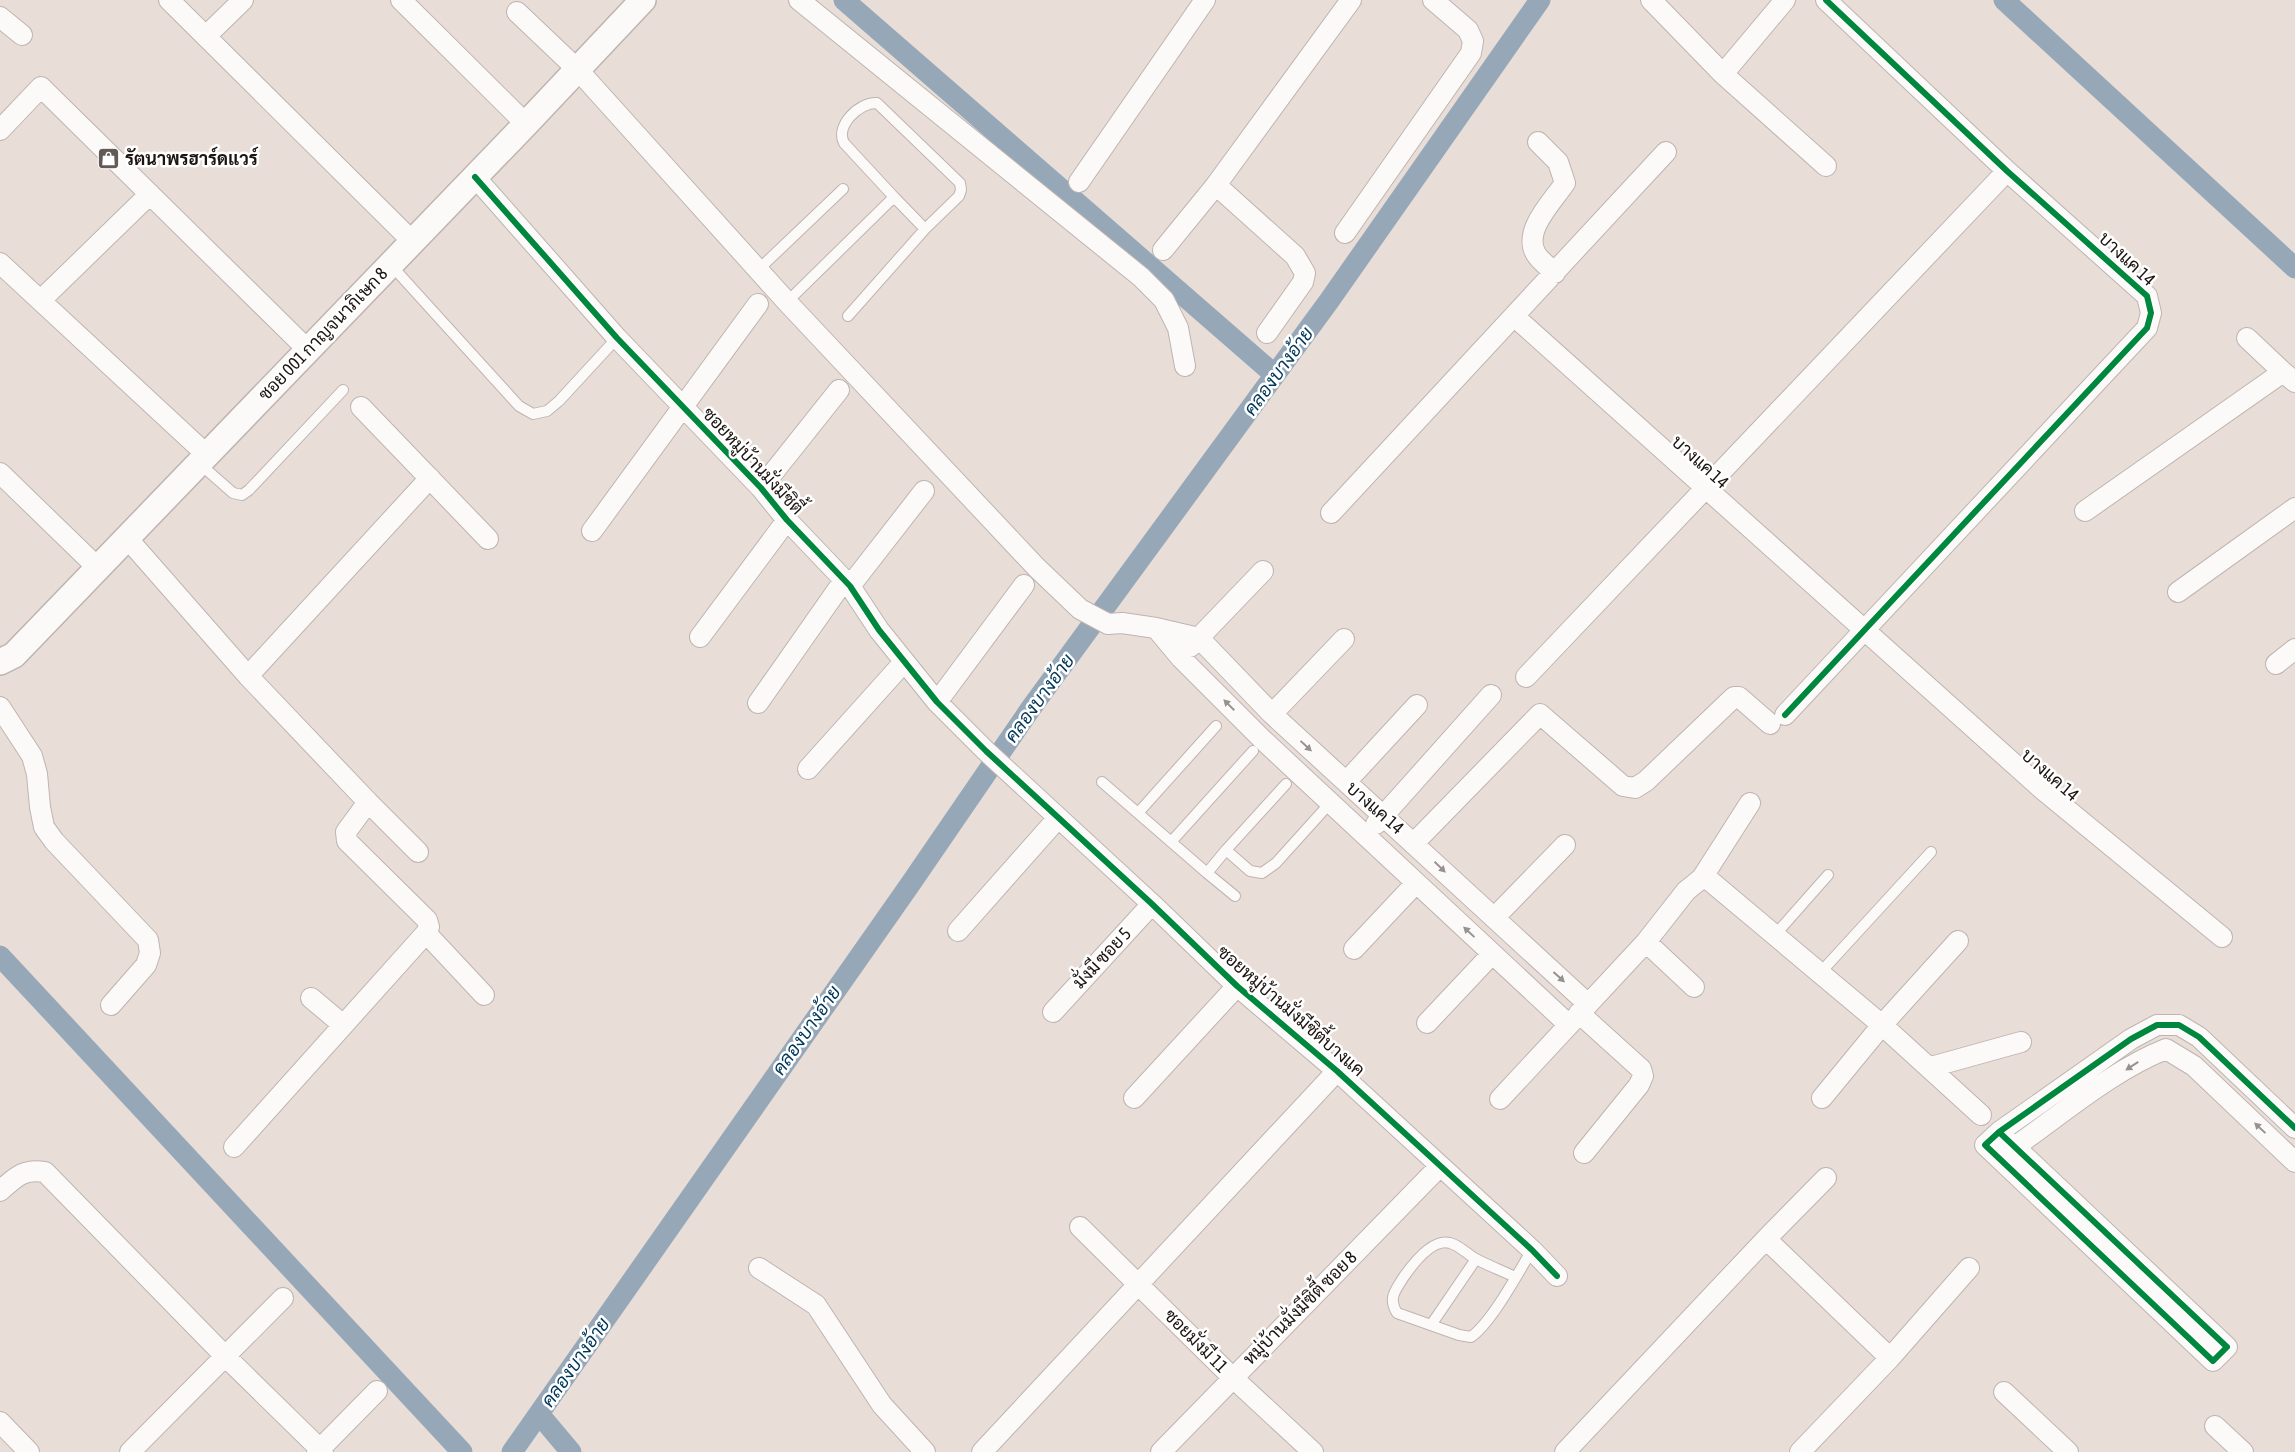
<svg xmlns="http://www.w3.org/2000/svg" width="2295" height="1452" font-family="'Asap Condensed',Sarabun,sans-serif">
  <rect width="100%" height="100%" fill="#e9ddd7"/>
  <g fill="none" stroke-linecap="round" stroke-linejoin="round">
    <path stroke="#96a8b8" stroke-width="21" d="M844 0 1275 375
      M2004 0 2295 268
      M0 956 462 1452
      M539 1414 571 1452
      M512 1452 909 886 1031 708 1329 301 1540 0"/>
    <defs>
      <path id="service" d="M894 197 925 229
        M391 265 519 406 533 414 547 411 559 401 617 338
        M758 270 843 189
        M787 302 894 197 844 143C835 126 859 102 877 103L960 183 961 190 959 196 925 229 848 316
        M200 464 233 493 242 495 249 490 343 390
        M1102 782 1207 873 1226 850 1250 871 1262 873 1276 863 1331 802
        M1138 813 1216 726
        M1171 842 1253 751
        M1226 850 1286 784
        M1207 873 1235 896
        M1775 935 1828 875
        M1820 973 1931 852
        M1515 1277C1503 1271 1489 1266 1476 1259 1468 1255 1459 1245 1450 1243 1432 1238 1412 1265 1403 1278 1395 1291 1388 1298 1397 1313L1459 1335 1471 1337C1492 1322 1518 1273 1532 1250
        M1431 1325 1476 1259"/>
      <path id="minor" d="M169 0 412 241
        M401 0 526 124
        M799 0 1141 277 1164 300 1178 328 1185 366
        M1651 0 1723 74 1826 166
        M517 12 578 70 787 302 1036 567 1080 609 1108 624 1122 623 1156 628
        M0 17 22 35
        M206 36 243 0
        M1723 74 1785 0
        M0 130 41 87 307 349
        M1538 142 1558 162 1565 183C1553 201 1522 231 1536 254 1540 261 1549 267 1555 273
        M475 177 617 338 761 488 787 520 850 586 879 630 937 702 986 751 1152 904 1237 986 1337 1071 1532 1250 1557 1276
        M1079 182 1205 0
        M1345 233 1471 53 1473 41 1468 30 1433 0
        M1163 250 1216 185
        M0 263 207 455
        M41 300 150 194
        M1515 317 2042 789 2222 937
        M1267 333 1303 282 1305 273 1295 256 1216 185 1351 0
        M2247 338 2283 372
        M361 407 488 539
        M0 473 98 568
        M761 488 839 390
        M2085 511 2283 372 2295 382
        M1331 513 1666 152
        M592 531 758 304
        M127 538 248 676 368 802 346 832 347 841 427 920 429 927 426 933 234 1147
        M850 586 924 491
        M2178 592 2295 508
        M700 637 787 520
        M1190 647 1263 571
        M2276 664 2295 649
        M248 676 430 478
        M1526 677 2007 171
        M937 702 1024 585
        M758 703 845 579
        M0 707 32 756 37 774 40 807 44 827 54 841 148 940 150 953 146 965 111 1005
        M1272 714 1344 639
        M1785 715 2147 328 2151 313 2147 296 2007 171 1826 0
        M808 769 904 662
        M1346 782 1417 705
        M368 802 418 852
        M1376 824 1491 695
        M1414 843 1540 714 1623 786 1635 788 1646 781 1734 697H1739L1770 724
        M1702 878 1750 803
        M1494 918 1565 845
        M958 931 1058 818
        M426 933 484 995
        M1646 942 1694 987
        M1354 949 1416 883
        M311 998 343 1025
        M1053 1012 1152 904
        M1579 1013 1641 1069 1643 1076 1639 1085 1584 1153
        M1427 1023 1492 954
        M1569 1025 1263 740 1181 658 1156 628 1199 638 1272 714 1588 1004
        M1931 1067 2021 1042
        M1134 1098 1237 986
        M1822 1098 1882 1025 1958 941
        M1500 1099 1646 942 1686 891 1702 878 1709 880 1882 1025 1981 1115
        M1999 1132 2227 1347 2213 1361 1985 1145 1999 1132 2131 1039 2157 1025H2179L2199 1037 2295 1128
        M2006 1156 2016 1146C2063 1113 2113 1070 2166 1049L2194 1066 2295 1162
        M1826 1178 1766 1239 1890 1358
        M0 1191C15 1178 23 1168 45 1172L225 1356 323 1452
        M1080 1227 1232 1377 1313 1452
        M759 1268 816 1305 882 1405 925 1452
        M2004 1392 2068 1452
        M0 1422 29 1452
        M2215 1426 2243 1452
        M130 1452 283 1298
        M317 1452 377 1391
        M982 1452 1337 1071
        M1161 1452 1440 1166
        M1565 1452 1766 1239
        M1800 1452 1890 1358 1969 1268"/>
      <path id="tertiary" d="M0 662 14 655 526 124 643 0"/>
    </defs>
    <use href="#service" stroke="#beb4b0" stroke-width="12"/>
    <use href="#minor" stroke="#beb4b0" stroke-width="22"/>
    <use href="#tertiary" stroke="#beb4b0" stroke-width="28"/>
    <use href="#service" stroke="#fcfaf9" stroke-width="10"/>
    <use href="#minor" stroke="#fcfaf9" stroke-width="20"/>
    <use href="#tertiary" stroke="#fcfaf9" stroke-width="25"/>
    <defs>
      <path id="cycleway" d="M475 177 617 338 761 488 787 520 850 586 879 630 937 702 986 751 1152 904 1237 986 1337 1071 1532 1250 1557 1276
        M1785 715 2147 328 2151 313 2147 296 2007 171 1826 0
        M1999 1132 2227 1347 2213 1361 1985 1145 1999 1132 2131 1039 2157 1025H2179L2199 1037 2295 1128"/>
    </defs>
    <use href="#cycleway" stroke="#fff" stroke-width="9"/>
    <use href="#cycleway" stroke="#00873e" stroke-width="6"/>
  </g>
  <defs><path id="oneway-solid" d="M-6-.8H1V-3.2L6.5 0L1 3.2V.8H-6Z" transform="scale(1.25)"/></defs>
  <g fill="#979290">
    <use href="#oneway-solid" transform="translate(1229 705) rotate(-135)"/>
    <use href="#oneway-solid" transform="translate(1306 746) rotate(43)"/>
    <use href="#oneway-solid" transform="translate(1440 867) rotate(44)"/>
    <use href="#oneway-solid" transform="translate(1469 932) rotate(-137)"/>
    <use href="#oneway-solid" transform="translate(1559 977) rotate(42)"/>
    <use href="#oneway-solid" transform="translate(2132 1066) rotate(147)"/>
    <use href="#oneway-solid" transform="translate(2260 1128) rotate(-137)"/>
  </g>
  <defs>
    <symbol id="shop-square" viewBox="-11 -11 22 22"><rect x="-9" y="-9" width="18" height="18" rx="4" fill="#635a56" stroke="#fff"/><path d="M-5-2.5h2.3a2.7 3.5 0 0 1 5.4 0H5L5.5 6h-11ZM-1.5-2.5h3a1.5 2.3 0 0 0-3 0Z" fill="#fff"/></symbol>
  </defs>
  <g fill-rule="evenodd">
    <use href="#shop-square" x="96" y="146" width="25" height="25"/>
  </g>
  <g text-anchor="middle" stroke-width="5" stroke-linejoin="round" paint-order="stroke">
    <g font-size="18" font-weight="bold" fill="#1b1410" stroke="#fff" text-anchor="start">
      <text x="125" y="165">รัตนาพรฮาร์ดแวร์</text>
    </g>
    <g font-size="18" fill="#1b1410" stroke="#fff">
      <text transform="translate(2127 259) rotate(43)" y="6">บางแค 14</text>
      <text transform="translate(323 334) rotate(-46)" y="6">ซอย 001 กาญจนาภิเษก 8</text>
      <text transform="translate(753 461) rotate(47)" y="6">ซอยหมู่บ้านมั่งมีซิตี้</text>
      <text transform="translate(1700 462) rotate(42)" y="6">บางแค 14</text>
      <text transform="translate(2050 775) rotate(41)" y="6">บางแค 14</text>
      <text transform="translate(1375 808) rotate(41)" y="6">บางแค 14</text>
      <text transform="translate(1102 958) rotate(-47)" y="6">มั่งมี ซอย 5</text>
      <text transform="translate(1291 1011) rotate(41)" y="6">ซอยหมู่บ้านมั่งมีซิตี้บางแค</text>
      <text transform="translate(1300 1308) rotate(-45)" y="6">หมู่บ้านมั่งมีซิตี้ ซอย 8</text>
      <text transform="translate(1196 1341) rotate(45)" y="6">ซอยมั่งมี 11</text>
    </g>
    <g font-size="19" font-style="italic" fill="#003759" stroke="#fff">
      <text transform="translate(1278 371) rotate(-54)" y="7">คลองบางอ้าย</text>
      <text transform="translate(1039 698) rotate(-54)" y="7">คลองบางอ้าย</text>
      <text transform="translate(806 1030) rotate(-55)" y="7">คลองบางอ้าย</text>
      <text transform="translate(575 1362) rotate(-55)" y="7">คลองบางอ้าย</text>
    </g>
  </g>
</svg>
